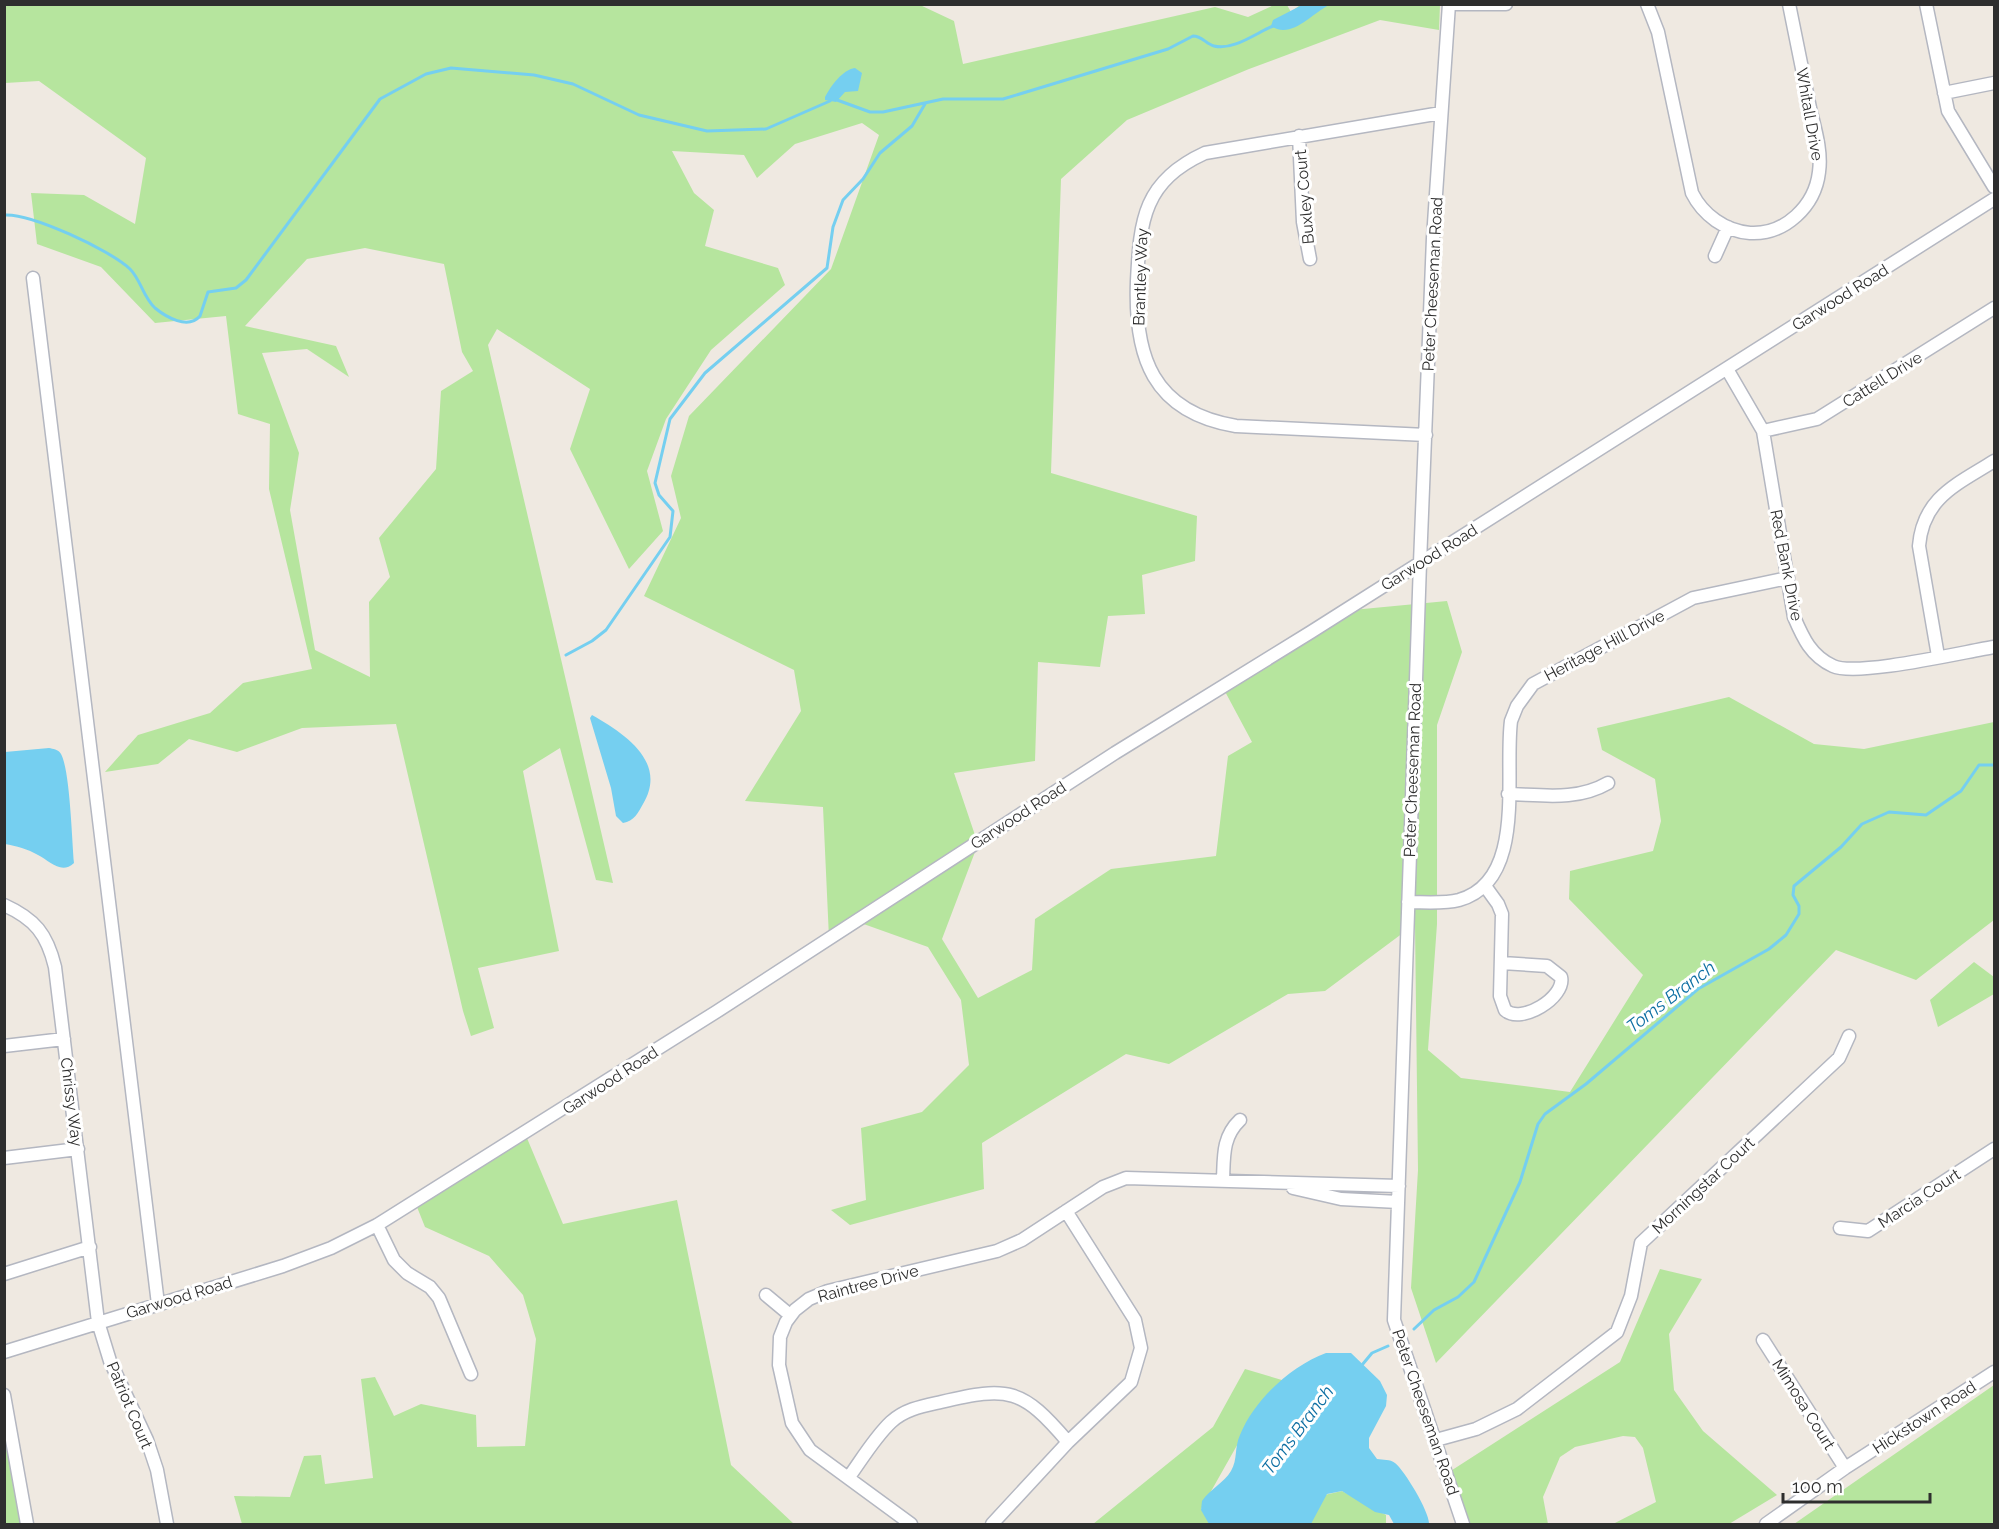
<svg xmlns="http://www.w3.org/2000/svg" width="1999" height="1529" font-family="Raleway,sans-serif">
  <rect width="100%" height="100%" fill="#efe9e1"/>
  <path fill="#b6e59e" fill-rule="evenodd" d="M4 5H920L954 21 963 64 1215 7 1248 17 1274 5H1287L1291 12 1300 5H1440L1439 30 1380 20 1249 69 1127 120 1061 179 1051 473 1197 516 1195 561 1142 575 1145 614 1108 616 1100 667 1038 662 1035 761 954 773 978 844 942 939 978 998 1032 970 1035 919 1111 869 1216 856 1228 756 1252 742 1221 684 1342 611 1447 601 1462 652 1437 725V924L1428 1050 1461 1078 1570 1092 1643 975 1569 899 1570 871 1653 851 1661 821 1655 779 1602 750 1597 728 1729 697 1814 744 1864 749 1994 722V920L1916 980 1836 950 1436 1363 1411 1288 1418 1170 1415 924 1325 991 1288 994 1169 1064 1126 1054 982 1143 984 1189 850 1225 831 1210 866 1200 861 1128 922 1112 969 1065 961 1000 928 947 858 922 829 938 823 807 745 801 801 711 794 670 644 596 681 518 671 476 689 416 831 269 879 135 862 123 795 144 757 178 744 155 672 151 694 193 714 210 705 246 778 268 785 285 711 350 666 419 647 471 663 531 629 569 570 449 590 389 497 329 488 345 613 883 596 880 560 748 523 771 559 951 478 968 494 1028 471 1036 463 1011 396 724 302 728 237 752 189 739 158 764 105 772 138 735 210 713 243 683 312 669 269 489 270 424 238 414 226 316 155 323 101 267 37 244 31 193 84 195 135 224 146 158 39 81 5 83ZM365 248 444 264 462 352 473 371 441 391 436 469 379 538 390 577 369 602 370 677 315 650 290 510 299 453 262 353 307 349 349 377 336 346 245 326 307 259Z
    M1974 962 1994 977V994L1938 1027 1930 1000Z
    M524 1131 563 1224 677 1200 731 1465 794 1524H242L234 1496 290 1497 304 1456 321 1455 325 1484 373 1478 361 1379 375 1377 394 1416 421 1404 476 1415 477 1447 525 1446 536 1339 523 1295 489 1256 425 1227 413 1197Z
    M1660 1269 1702 1279 1669 1334 1674 1390 1703 1431 1777 1495 1729 1524H1613L1656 1502 1643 1448 1635 1437 1623 1436 1575 1447 1560 1457 1543 1497 1548 1524H1463L1446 1474 1620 1362Z
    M1245 1369 1292 1383 1253 1417 1201 1509 1210 1524H1093L1213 1427Z
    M1994 1385V1524H1794Z
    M5 1423 21 1524H5Z
    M1342 1491 1386 1515V1524H1299L1320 1496Z"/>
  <path fill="#75cff0" d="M1302 5H1329C1311 14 1291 40 1271 26L1273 20Z
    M855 68 862 73 858 91 845 92 836 102 825 100V97C831 86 842 70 855 68Z
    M592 715C625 734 668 762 643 804 638 813 634 821 623 823L616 816 611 788 590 718Z
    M49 748C53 749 58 749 61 754 70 770 72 841 74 863 61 875 50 861 38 855 28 849 16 846 5 844V752Z
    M1326 1353H1351L1380 1381 1387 1395 1386 1406 1369 1438V1448L1377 1459C1383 1460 1390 1459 1395 1463 1405 1471 1430 1513 1429 1524H1394L1389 1515 1375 1512 1342 1491 1327 1494 1311 1524H1209L1201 1510 1202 1501C1210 1489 1224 1483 1231 1471 1238 1459 1234 1448 1240 1435 1254 1400 1291 1366 1326 1353Z"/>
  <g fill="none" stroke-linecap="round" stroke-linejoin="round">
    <path stroke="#75cff0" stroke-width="3" d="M837 100 870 112H883L943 99H1003L1168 49 1193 36C1202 36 1206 44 1214 46 1233 51 1256 33 1273 26
      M4 215C31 213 110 250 130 269 141 280 143 297 155 308 166 317 188 330 200 316L208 292 236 288 246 280 380 99 426 74 451 68 534 75 573 84 639 115 707 131 766 129 830 101
      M566 655 592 641 606 630 670 537 673 511 659 495 655 483 670 419 705 373 827 268 833 227 843 200 863 179 880 153 912 126 925 104
      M1414 1329 1434 1310 1458 1297 1474 1282 1520 1182 1538 1124 1545 1114 1586 1084 1698 989 1769 949 1786 935 1799 914V906L1793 895 1794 886 1841 847 1862 824 1889 812 1926 815 1961 791 1979 765H1994
      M1362 1365 1372 1353 1388 1346"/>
    <defs>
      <path id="minor" d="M1449 4 1433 238 1420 563 1394 1320 1463 1524
        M1455 4H1506
        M1647 4 1658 32 1692 193C1703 215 1725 231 1750 233 1785 235 1815 206 1819 172 1822 151 1815 129 1810 108 1803 74 1796 39 1789 4
        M1926 4 1948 111 1994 187
        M1944 93 1994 83
        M1299 136 1303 222 1310 259
        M1715 256 1728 227
        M33 278 158 1304
        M1727 369 1763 431 1794 617C1803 638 1811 656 1833 666 1857 677 1963 652 1994 647
        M1763 431 1817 419 1994 308
        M1426 435 1236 426C1152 412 1134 356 1137 281 1140 219 1144 181 1205 153L1441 113
        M1938 656 1919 546C1923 497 1958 484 1994 461
        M1508 794C1543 795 1577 801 1608 783
        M1485 886 1498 904 1502 914 1500 996 1505 1010C1521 1025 1566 997 1561 977L1547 966 1502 963
        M1408 902C1424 902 1443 904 1459 900 1527 881 1504 775 1511 721L1517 706 1533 684 1693 598 1788 578
        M4 905C35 919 47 934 55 967L98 1322 110 1361 147 1440 157 1470 167 1524
        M4 1046 64 1039
        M4 1158 78 1149
        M1223 1180C1224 1157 1222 1137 1240 1120
        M1293 1188 1341 1199 1398 1202
        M377 1225 394 1260 407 1273 430 1287 439 1298 471 1374
        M1840 1228 1868 1231 1994 1149
        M4 1274 90 1247
        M766 1295 790 1315
        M1763 1340 1845 1468
        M4 1352 283 1266 331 1248 377 1225 716 1012 1115 753 1311 632 1994 199
        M4 1395 27 1524
        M1436 1440 1476 1429 1517 1409 1617 1332 1631 1296 1641 1243 1839 1058 1849 1036
        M849 1477C862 1459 875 1437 891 1422 905 1409 923 1406 941 1402 1009 1386 1022 1388 1068 1442
        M911 1524 810 1450 792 1423 779 1365 780 1337 786 1322 795 1310 809 1299 828 1291 997 1251 1022 1240 1103 1187 1126 1178 1399 1186
        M992 1524 1068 1442 1131 1382 1141 1348 1135 1320 1066 1211
        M1766 1524 1845 1468 1994 1372"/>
    </defs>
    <use href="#minor" stroke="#b4b7c1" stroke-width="15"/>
    <use href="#minor" stroke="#fff" stroke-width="12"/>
  </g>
  <g text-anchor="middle" stroke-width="6" stroke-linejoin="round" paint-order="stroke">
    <g font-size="16" fill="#2e2e2e" stroke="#fff">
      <text transform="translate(1810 114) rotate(80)" y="6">Whitall Drive</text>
      <text transform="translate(1304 197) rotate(-95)" y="6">Buxley Court</text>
      <text transform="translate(1140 277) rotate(-88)" y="6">Brantley Way</text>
      <text transform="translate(1432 284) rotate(-87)" y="6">Peter Cheeseman Road</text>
      <text transform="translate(1840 297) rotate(-32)" y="6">Garwood Road</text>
      <text transform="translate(1882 379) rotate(-32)" y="6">Cattell Drive</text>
      <text transform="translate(1429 557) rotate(-32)" y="6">Garwood Road</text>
      <text transform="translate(1787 565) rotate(79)" y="6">Red Bank Drive</text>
      <text transform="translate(1604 645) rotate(-28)" y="6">Heritage Hill Drive</text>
      <text transform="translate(1412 770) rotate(-88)" y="6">Peter Cheeseman Road</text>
      <text transform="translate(1018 815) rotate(-33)" y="6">Garwood Road</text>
      <text transform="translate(610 1080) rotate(-33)" y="6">Garwood Road</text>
      <text transform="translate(72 1102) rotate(83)" y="6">Chrissy Way</text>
      <text transform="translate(1703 1185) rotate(-43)" y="6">Morningstar Court</text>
      <text transform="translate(1919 1198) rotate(-33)" y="6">Marcia Court</text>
      <text transform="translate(868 1283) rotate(-15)" y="6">Raintree Drive</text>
      <text transform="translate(179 1297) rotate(-17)" y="6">Garwood Road</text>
      <text transform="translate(1804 1404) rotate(58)" y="6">Mimosa Court</text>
      <text transform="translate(130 1405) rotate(67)" y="6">Patriot Court</text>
      <text transform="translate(1426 1412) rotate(71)" y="6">Peter Cheeseman Road</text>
      <text transform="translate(1924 1417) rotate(-33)" y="6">Hickstown Road</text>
    </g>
    <g font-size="18" font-style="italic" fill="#0d6fa3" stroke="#fff">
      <text transform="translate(1671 997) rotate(-37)" y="6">Toms Branch</text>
      <text transform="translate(1298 1430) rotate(-53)" y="6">Toms Branch</text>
    </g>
  </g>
  <rect width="1999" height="1529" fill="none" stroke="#2e2e2e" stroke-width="12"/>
  <path d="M1783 1493v9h147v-9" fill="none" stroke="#2e2e2e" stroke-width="3"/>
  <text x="1792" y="1493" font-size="18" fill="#2e2e2e" stroke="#ffffff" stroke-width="4.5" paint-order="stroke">100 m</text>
</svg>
